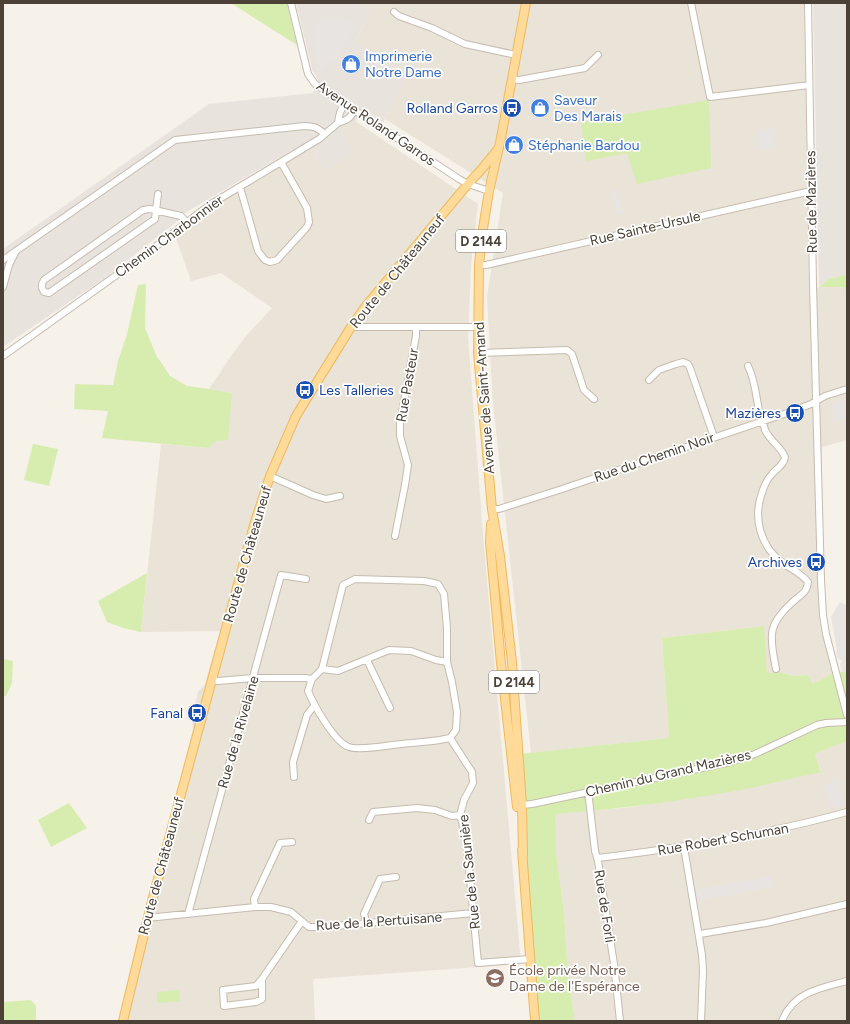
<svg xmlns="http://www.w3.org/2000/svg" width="850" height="1024" font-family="Figtree,sans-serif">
  <rect width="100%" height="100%" fill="#f6f1e9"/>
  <path fill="#eae3d7" d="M363 3H804L809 292 819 287H844L847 294V440L822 447 820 622 836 671 813 684 808 675 794 676 778 672 767 673 763 626 662 638 669 738 531 753 493 403 487 297 503 193 385 119 412 68 389 58 384 67 371 60 375 54 355 42 370 13Z
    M355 121 478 204 471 266 468 337 483 535 521 964 313 979 315 1021H123L193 729 192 720 198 692 205 684 220 631 141 632 161 444 208 448 232 393 209 389 233 353 247 335 272 308 221 273 191 281 176 238 211 208 312 148 325 170 351 150 341 131Z
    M847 741V1021H575L568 974 564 912 556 853 554 814 633 807 821 771 815 754Z"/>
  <path fill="#e9e3de" d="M296 3H363L370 13 355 42 375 54 371 60 384 67 391 56 412 68 383 123 367 113 341 131 351 150 349 156 325 170 308 141 183 214 179 220 106 277 3 347V249L209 104 313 93 318 79 312 69Z
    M813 3H847V276L845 275 829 279 819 287Z"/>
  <path fill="#d6edaf" d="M231 3H287L297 45Z
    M709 100 711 168 637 184 627 153 586 161 581 122Z
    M845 275 847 276V294L844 287H819L829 279Z
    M146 284 145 328 156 355 170 376 187 386 209 389 232 393 228 440 216 441 208 448 102 438 108 411 74 409 75 384 113 385 118 361 127 334 138 285Z
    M33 444 58 449 49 486 24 480Z
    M147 573 141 632 123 628 107 622 98 601Z
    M764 626 767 673 778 672 794 676 808 675 813 684 836 671 842 672 847 671V741L815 754 821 772C796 777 771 784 746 789 682 801 619 809 555 814L556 853 564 912 568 974 575 1021H535L519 754 669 738 662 638Z
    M3 659 13 661 12 683 6 696H3Z
    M69 803 87 828 51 847 38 820Z
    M179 990 180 1001 158 1003 157 992Z
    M31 1000 36 1006V1021H3V1002Z"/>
  <path fill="#e7e4e1" d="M317 21H351L348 41 333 60 318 71H317Z
    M775 128 776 147 759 151 757 131Z
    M617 190 623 213 616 215 611 191Z
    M847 397V416L835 422 832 420 834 415 831 405Z
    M840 602 847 606V671L842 672 840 665 842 661 838 658 836 651 837 650 831 617Z
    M838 779 845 804 831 808 824 783Z
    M771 876 773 887 704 899V901L699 902 697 889Z"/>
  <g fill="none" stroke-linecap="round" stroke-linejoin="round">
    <defs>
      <path id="minor" d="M291 3 308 74 315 84 459 179 468 184 489 191
        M691 3 710 97 809 85
        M808 3 813 285 821 580 823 615 826 634 847 715
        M394 12 399 16 432 28 465 44 516 55
        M512 79 519 80 585 68 598 55
        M338 123C339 115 340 110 345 104
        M240 187 258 251 265 260 270 262 277 260 307 227 309 222 307 208 281 162
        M158 194 155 219 49 293 44 292C41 287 41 285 44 280L143 210 150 209 181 216 187 223
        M3 260 175 140 304 126C315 126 317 128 325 134
        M479 265H486L811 191
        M3 287 9 265 15 253
        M351 327H478
        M478 353 567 350 572 354 584 390 594 399
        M3 356 146 254 211 204 281 162 319 139 338 123 346 120 350 117 355 110
        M748 366C756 382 756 399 760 415 762 420 764 425 765 430 770 441 781 447 785 457 784 465 777 468 772 474 768 478 765 484 763 490 752 517 760 547 784 564 793 570 802 574 808 582 807 592 803 593 796 599 786 608 773 620 772 634 771 646 774 658 776 669
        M649 380 659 370 676 364 683 362 688 364 690 368 714 437
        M270 476 313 495 326 499 340 496
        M492 509H499L559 490 790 412 811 404 825 396 847 389
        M395 536 405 485 408 465 400 436V423L416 336V327
        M367 660 390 708
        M312 679 308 691C314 705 334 742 349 747 360 751 389 745 401 744 418 742 434 742 450 738L456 730 457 712 452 682 447 662V628L444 594 438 584 424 581 355 579 343 585 322 669
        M212 680 218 681 253 678H305L312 679 322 669 338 671 389 650 411 651 436 660 447 662
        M450 738 472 772 473 783 464 800 460 815 466 837 478 963 530 959
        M294 777 293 762 307 715 314 706
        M588 791 595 851 598 861 614 964 620 1021
        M521 803 522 805 532 804 730 762 755 754 817 725 826 723 847 722
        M369 820 373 812 417 808 435 810 452 816 460 815
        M684 847 702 955 703 971 701 1021
        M598 858C682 848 765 835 847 812
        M255 907 254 899 280 843 292 842
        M188 914 281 575 306 579
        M147 918 255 907H271L291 912 309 927H326L473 913
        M367 924 364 914 380 879 396 877
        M700 934 766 923 847 904
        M262 979 256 986 223 990 224 1006 256 1002 262 999V979L302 921
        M782 1021C793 992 821 988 847 981"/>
      <path id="major" d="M491 524 490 542 501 663 517 807
        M522 850 535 1021
        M523 856 522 805 512 662 500 556 492 509 478 353 479 265 482 235 489 191 501 138 526 3
        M123 1021 152 901 254 525 270 476 296 416 351 327 365 307 468 184 481 170 499 148"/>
    </defs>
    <use href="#minor" stroke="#c6bbae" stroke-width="8"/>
    <use href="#major" stroke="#efb95e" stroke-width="10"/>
    <use href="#minor" stroke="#fff" stroke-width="6"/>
    <use href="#major" stroke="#ffda99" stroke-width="8"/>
  </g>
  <defs>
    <symbol id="shop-disc" viewBox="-11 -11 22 22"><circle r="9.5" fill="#3f7fe0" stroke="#fff"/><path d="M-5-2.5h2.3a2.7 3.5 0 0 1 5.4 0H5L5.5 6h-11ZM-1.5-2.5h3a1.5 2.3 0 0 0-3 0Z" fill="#fff"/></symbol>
    <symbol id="bus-disc" viewBox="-11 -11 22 22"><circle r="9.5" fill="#1a4fb4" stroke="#fff"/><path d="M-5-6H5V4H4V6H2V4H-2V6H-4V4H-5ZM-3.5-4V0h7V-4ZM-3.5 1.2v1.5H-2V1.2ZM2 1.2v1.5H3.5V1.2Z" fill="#fff"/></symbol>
    <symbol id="school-disc" viewBox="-11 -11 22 22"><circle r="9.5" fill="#8d6e63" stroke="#fff"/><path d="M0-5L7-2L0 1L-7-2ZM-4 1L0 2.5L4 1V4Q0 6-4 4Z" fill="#fff"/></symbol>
  </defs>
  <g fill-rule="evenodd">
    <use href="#shop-disc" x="340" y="53" width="22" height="22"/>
    <use href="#bus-disc" x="501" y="97" width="22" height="22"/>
    <use href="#shop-disc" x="529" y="97" width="22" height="22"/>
    <use href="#shop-disc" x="503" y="134" width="22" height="22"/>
    <use href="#bus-disc" x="294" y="379" width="22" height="22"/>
    <use href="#bus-disc" x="784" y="402" width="22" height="22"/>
    <use href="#bus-disc" x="805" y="551" width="22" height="22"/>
    <use href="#bus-disc" x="186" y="702" width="22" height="22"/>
    <use href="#school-disc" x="484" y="967" width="22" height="22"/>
  </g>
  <g text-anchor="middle" stroke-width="3.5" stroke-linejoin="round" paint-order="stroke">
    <g fill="#fff" stroke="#817a72" stroke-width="1">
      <rect x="456" y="230" width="50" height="22" rx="3"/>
      <rect x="489" y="671" width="50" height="22" rx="3"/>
    </g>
    <g font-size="13" font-weight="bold" fill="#4b4136">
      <text x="481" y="246">D 2144</text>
      <text x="514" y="687">D 2144</text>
    </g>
    <g font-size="14" fill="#366cbe" stroke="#fff" text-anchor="start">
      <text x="365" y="61">Imprimerie<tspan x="365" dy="16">Notre Dame</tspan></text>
      <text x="554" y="105">Saveur<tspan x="554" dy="16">Des Marais</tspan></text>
      <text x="528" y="150">Stéphanie Bardou</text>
    </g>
    <g font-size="14" fill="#164399" stroke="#fff" text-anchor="end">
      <text x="498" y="113">Rolland Garros</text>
      <text x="319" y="395" text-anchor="start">Les Talleries</text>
      <text x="781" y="418">Mazières</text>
      <text x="802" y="567">Archives</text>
      <text x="183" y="718">Fanal</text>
    </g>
    <g font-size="14" fill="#4b4136" stroke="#fff">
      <text transform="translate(376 123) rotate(34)" y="5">Avenue Roland Garros</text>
      <text transform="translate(811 202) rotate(-91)" y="5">Rue de Mazières</text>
      <text transform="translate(645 228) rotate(-13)" y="5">Rue Sainte-Ursule</text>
      <text transform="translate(169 236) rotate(-36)" y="5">Chemin Charbonnier</text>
      <text transform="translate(397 271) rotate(-51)" y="5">Route de Châteauneuf</text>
      <text transform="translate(407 385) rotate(-80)" y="5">Rue Pasteur</text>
      <text transform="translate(484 398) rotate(-94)" y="5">Avenue de Saint-Amand</text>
      <text transform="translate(654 457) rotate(-19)" y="5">Rue du Chemin Noir</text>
      <text transform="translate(247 554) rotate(-74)" y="5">Route de Châteauneuf</text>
      <text transform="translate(238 732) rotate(-74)" y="5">Rue de la Rivelaine</text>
      <text transform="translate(668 773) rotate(-13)" y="5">Chemin du Grand Mazières</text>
      <text transform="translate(723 839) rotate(-10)" y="5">Rue Robert Schuman</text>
      <text transform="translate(161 866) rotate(-75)" y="5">Route de Châteauneuf</text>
      <text transform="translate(469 872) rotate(-96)" y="5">Rue de la Saunière</text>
      <text transform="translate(605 906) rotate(81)" y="5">Rue de Forli</text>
      <text transform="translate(379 921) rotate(-4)" y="5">Rue de la Pertuisane</text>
    </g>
    <g font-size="14" fill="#785e54" stroke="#fff" text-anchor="start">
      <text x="509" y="975">École privée Notre<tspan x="509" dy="16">Dame de l'Espérance</tspan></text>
    </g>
  </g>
  <rect width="850" height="1024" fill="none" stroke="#4b4136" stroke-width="8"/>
</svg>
